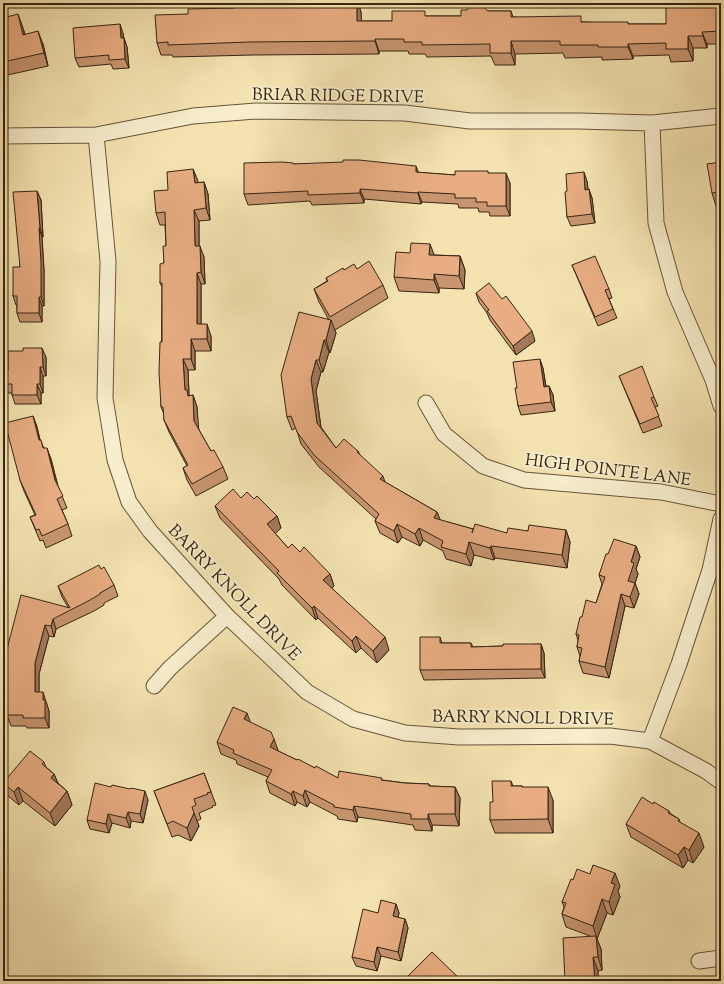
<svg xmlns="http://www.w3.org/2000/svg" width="724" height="984" font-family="'Sorts Mill Goudy',serif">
  <rect width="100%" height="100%" fill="#f4e3b1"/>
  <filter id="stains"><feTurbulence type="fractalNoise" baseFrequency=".005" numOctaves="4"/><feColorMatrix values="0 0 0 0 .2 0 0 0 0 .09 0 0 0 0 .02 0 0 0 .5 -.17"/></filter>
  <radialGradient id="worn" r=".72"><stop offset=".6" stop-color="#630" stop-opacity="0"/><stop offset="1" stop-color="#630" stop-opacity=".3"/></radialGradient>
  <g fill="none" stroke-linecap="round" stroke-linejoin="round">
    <defs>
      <path id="street" d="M652 123 656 223 675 292 713 380 721 406
        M96 135 108 261 105 398 115 460 129 502 150 531 227 616 307 692 353 719 405 733 459 737 610 736 650 741 706 771 721 782
        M3 136 96 135 193 116 256 111 405 113 470 121H579L652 123 721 116
        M426 403 444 434 483 466 524 480 661 492 721 504
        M154 686 170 668 227 616
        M650 741 679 664 710 570 721 519
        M699 961 721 958"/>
    </defs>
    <use href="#street" stroke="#66543a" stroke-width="17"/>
    <use href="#street" stroke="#f8edcc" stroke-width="15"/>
  </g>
  <path fill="#c89570" stroke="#362512" d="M336 3H358L361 12V21H392L427 16H461L488 11H511L513 17 584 22 629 24H666L721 6V44H707V48H693V61L671 62 669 55 633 56V59L602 60V57L565 58 563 53 515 54V65H495L491 56 427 57 425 54H409L408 51H379V54L253 55 173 57 172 55H161L157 43 188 14 235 8 336 4Z
    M3 18 23 28 25 34 43 44 48 66 3 76Z
    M123 33 124 38 127 47 129 68 113 69 111 64 79 67 75 58Z
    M721 162V205L716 206 712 193Z
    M294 164 455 175 489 173 510 183V216H490L489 212H479L478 208H459L458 204 422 202 421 204 364 199V203L312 205 310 201 248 205 244 194Z
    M193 169 198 183 204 182 208 194 210 220 199 221V246L204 257 205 284H201V324L211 336V351H195V370H188L189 395V396L193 395 197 407 198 428 211 451 223 467 228 479 196 496 187 480 183 468 187 466 169 432 164 420V414L161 407 162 287 160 283 164 263 166 246 165 225H160L156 213Z
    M587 181 588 189 592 198 595 223 571 226 567 217V191Z
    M37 191 41 200 43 237H42L44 271V306H42V322H20L17 313V305H16L13 296Z
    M434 255 460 256 465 270 464 289 439 288V293L399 291 394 277Z
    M572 265 609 289 612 298 609 299 617 318 598 326Z
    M357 269 383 285 388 298 335 330 334 329 336 333 330 353 329 352 323 372H321L316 391 321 427 336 448 358 451 360 455 385 482 437 512 440 520 473 529 507 533 528 531 566 530 570 542 567 568 495 558 494 560 474 555 471 566 446 559 443 551 423 540 420 546 402 537 398 543 380 533 375 521 376 519 319 467 301 444 296 428 292 430 287 417 329 320 319 302 314 289 327 281 326 278 344 270Z
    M476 293 502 299 535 341 516 355 490 320 487 313 479 302Z
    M46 357V376H43V393H41V404H15L12 395V393H8L4 384 8 370Z
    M543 368 546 386H549L553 395 555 411 521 415 518 406 517 388Z
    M619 376 654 397 658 406 655 407 662 426 643 433Z
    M33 416 37 427 40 440 44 448 51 459 58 486 67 508 62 510 68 524 72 536 46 548 43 540 40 541 30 517 35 515 24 491 20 480Z
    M241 498 254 499 277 516 281 528 275 533 288 548 300 552 330 574 334 586 332 588 389 650 377 663 361 648 356 653 318 618 316 620 282 585 279 579 220 518 215 506Z
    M636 546 640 557 636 569 638 574 635 583 639 594 634 608 625 606 609 678 583 673 579 661 580 656 577 647 578 640 576 634 582 617 596 603 602 584 599 575 608 554Z
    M101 569 114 585 118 596 104 603V605L94 611 56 629 54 637 49 636 39 674V692L46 702 49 711V728H27L26 726H11L7 715V649L68 607 62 597 58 586Z
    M440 637 442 643H471L473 647 503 646 541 644 544 653 545 678 424 680 420 670Z
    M721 697V710L718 702Z
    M250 722 278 750V751L297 760 338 778 382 780 405 783 429 784 430 786 455 787 460 798 459 826 432 825V831L415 830 413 825 358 817 357 822 338 819 337 816 310 802 307 807 297 802 295 806 270 793 266 781 268 777 237 764 236 760 221 754 217 742Z
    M44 762 46 767 54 774 58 783 67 791 72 805 55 826 23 801 19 805 8 796 3 783Z
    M204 773 216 805 212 806 213 807 199 813 201 819 197 821 199 826 191 841 178 835 172 837 154 791Z
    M511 781 513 786H522L523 787 553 800V833H495L490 820 493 802Z
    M148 800 143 823 131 821 130 828 112 823 109 833 90 829 87 820Z
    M653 804 669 811 671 814 679 819 680 822 704 847 693 863 688 860 683 868 631 837 626 824Z
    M573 880 620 886 618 891 620 897 613 915 607 913 597 939 601 949 602 970 598 971V981H565L590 936 566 927 562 914 564 907 562 902Z
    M396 904 399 913 398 918 405 919 408 928 401 961 381 956 377 971 356 966 352 957Z
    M408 976 462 981H410Z"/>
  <path fill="#a2795b" stroke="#362512" d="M357 3H358L361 12 362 33 357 21Z
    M18 14 23 28 28 48 23 35Z
    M120 24 123 33 124 47 121 38Z
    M38 31 43 44 48 66 44 53Z
    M702 32 707 44V48L703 36Z
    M688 36 693 48V61L688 49Z
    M124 38 127 47 129 68 125 59Z
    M375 39 379 51V54L375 41Z
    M511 41 515 54V65L511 53Z
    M628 44 633 56V59L628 47Z
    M416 166 420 176 416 172Z
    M193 169 198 181 199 195 195 183Z
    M584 172 587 181 589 199 585 190Z
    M506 173 510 183V216L506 206Z
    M204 182 208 194 210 220 206 208Z
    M360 189 364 199V203L360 193Z
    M589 189 592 198 595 223 592 214Z
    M37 191 41 200 43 237 40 228Z
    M418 192 422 202 421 204 418 193Z
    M194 210 199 221V258L195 246Z
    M39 228 42 237 44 271V306L41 297Z
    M430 244 435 257 429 255Z
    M200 246 204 257 205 284 201 272Z
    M460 256 465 270 464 289 459 276Z
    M197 273 201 284V336L197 324Z
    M434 274 439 288V293L434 280Z
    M39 297 42 306V322L39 313Z
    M331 320 336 333 330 353 326 340Z
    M207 324 211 336V351L207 339Z
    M532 331 535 341 516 355 513 346Z
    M191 339 195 351V370L191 359Z
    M324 340 329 352 323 372 319 360Z
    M42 348 46 357V376L43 367Z
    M183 359 188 370 189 395 192 402 185 390Z
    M540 359 543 368 547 396 544 387Z
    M316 360 321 372 316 391 322 435 317 423 311 379Z
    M40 367 43 376V393L40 384Z
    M37 384 41 393V404L37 395Z
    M549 386 553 395 555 411 551 402Z
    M193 395 197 407 199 432 194 421Z
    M33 416 37 427 43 452 39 440Z
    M47 448 51 459 59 491 55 480Z
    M383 476 387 488 380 479Z
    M437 512 442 524 434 518Z
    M277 516 281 528 272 537 267 524Z
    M397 524 402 537 398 543 394 531Z
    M419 528 423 540 420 546 415 534Z
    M566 530 570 542 567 568 562 555Z
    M469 542 474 555 471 566 466 554Z
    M491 546 495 558 494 560 490 548Z
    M636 546 640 557 636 569 638 574 635 583 639 594 634 608 630 597 628 581 631 562Z
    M330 574 334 586 328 592 323 580Z
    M621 594 625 606 609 678 605 667Z
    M314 606 318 618 316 620 312 608Z
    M53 619 56 629 54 637 51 626Z
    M45 625 49 636 39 674V702L35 692V663Z
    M356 636 361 648 356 653 352 641Z
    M385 637 389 650 377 663 373 651Z
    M541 644 544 653 545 678 541 669Z
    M43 692 49 711V728L45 718 43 700Z
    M247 713 251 724 244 719Z
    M274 739 278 750 274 758 270 747Z
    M54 774 59 787 51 778Z
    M18 787 23 801 19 805 14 792Z
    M455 787 460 798 459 826 455 814Z
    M548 787 553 800V833L548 819Z
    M305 790 310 802 307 807 303 796Z
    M67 791 72 805 55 826 50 813Z
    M145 791 148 800 143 823 140 814Z
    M293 791 297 802 295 806 291 794Z
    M354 806 358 817 357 822 353 810Z
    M128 812 131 821 130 828 126 818Z
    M194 813 199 826 191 841 187 828Z
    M108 814 112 823 109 833 106 824Z
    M428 814 432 825V831L428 819Z
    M699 833 704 847 693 863 689 850Z
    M684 847 688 860 683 868 678 855Z
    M615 873 620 886 618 891 620 897 613 915 609 902 611 883Z
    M602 899 607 913 597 939 593 926Z
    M396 904 399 913 396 925 393 916Z
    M405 919 408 928 401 961 398 952Z
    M596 936 601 949 602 970 598 957Z
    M377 947 381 956 377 971 374 962Z
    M593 957 598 971V981H595Z"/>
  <path fill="#e8ad82" stroke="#362512" d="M336 3H357V21H392V11H425V16H461V10H467L473 3H479L488 11H511V17L581 16V22H628V24H666V7L721 6V31L702 32 703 36H688V49H666V43L628 44V47H598V45H560V41H511V53H490V44L422 45V42H404V39H375V41L249 42 168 45V42L157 43 155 15 188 14V9L235 8V6L336 4Z
    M18 14 23 35 38 31 44 53 3 62V18Z
    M120 24 121 38H124L125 59 109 60V55L75 58 73 28Z
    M343 160H359L416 166V172L455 175V171H488V173H506V206H487V202H476V198H455V194L418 192V193L360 189V193L308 195V191L244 194V163L282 162 293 163V164L343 162Z
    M721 162V200H720L719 192 712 193 707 164Z
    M193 169 195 183 204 182 206 208 194 210 195 246H200L201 272 197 273V324H207V339H191V359H183L185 390H187L188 396 193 395 194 421 211 451 214 450 223 467 192 484 183 468 188 465 164 420 163 407H161L159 372 160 342H162V283H160V264L164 263 163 246H166L165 212 156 213 154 191 168 190 167 172Z
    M584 172 585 190 589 189 592 214 567 217 565 192 567 191 566 174Z
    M37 191 40 228H39L41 262V297H39V313H17V296H13V267H20L13 192Z
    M411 243 430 244 429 255 460 256 459 276 434 274V280L394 277 396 252 410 253Z
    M595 256 609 289 605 290 613 309 595 317 572 265Z
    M369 261 383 285 330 317 314 289 328 281 326 278 343 268 344 270 354 264 357 269Z
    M489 283 502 299 506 296 532 331 513 346 487 311 489 310 476 293Z
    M299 312 331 320 326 340H324L319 360H316L311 379 317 423 336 448 344 439 358 451 357 452 383 476 380 479 437 512 434 518 473 529 472 533 475 524 507 533 508 528 528 531 529 525 566 530 562 555 491 546 490 548 469 542 466 554 441 547 443 541 419 528 415 534 397 524 394 531 375 521 379 514 314 455 297 432 291 416 287 417 281 375Z
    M23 348H42L43 367H40V384H37V395H12V384H4V370H8V351H23Z
    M540 359 544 387 549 386 551 402 518 406 515 388H517L513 362Z
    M642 366 654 397 651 398 659 416 640 424 619 376Z
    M33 416 39 440H41L43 448H47L55 480 63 496 57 499 68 524 42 536 39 529 36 530 30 517 36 515 20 480 5 423Z
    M233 489 241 498 247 492 254 499 257 496 277 516 267 524 288 548 292 544 300 552 304 547 330 574 323 580 385 637 373 651 356 636 352 641 314 606 312 608 277 573 279 571 215 506Z
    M614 539 636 546 631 562 634 563 628 581 635 583 630 597 621 594 605 667 579 661 582 648 577 647 579 635 576 634 580 617H582L586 600 596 603 605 577 599 575 606 554H608Z
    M99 565 101 569 104 567 114 585 100 593V594L90 600 53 619 51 626 45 625 35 663V692H43V700H45V718H23V715H7V649L21 595 70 608 58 586Z
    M420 637H440V643H471V647L503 646V644H541V669L420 670Z
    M721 697V704L718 702Z
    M233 707 247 713 244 719 271 732 274 739 270 747 297 760 298 759 315 768 316 766 338 778 339 771 382 778 381 780 405 783 429 784V786L455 787V814H428V819H411V814L354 806 353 810 334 807V805L305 790 303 796 293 791 291 794 266 781 272 770 233 753 234 750 217 742Z
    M30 751 44 762 42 764 54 774 51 778 67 791 50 813 18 787 14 792 3 783Z
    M204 773 211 792 207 793 208 794 194 799 196 805 192 807 194 813 187 828 173 821 167 824 154 791Z
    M492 781H511V786H522V787H548V819L490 820V802H493Z
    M95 783 111 787 112 785 130 789 131 788 145 791 140 814 128 812 126 818 108 814 106 824 87 820Z
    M642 797 653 804 654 802 669 811 668 813 679 819 678 821 699 833 689 850 684 847 678 855 626 824Z
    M593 865 615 873 611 883 615 884 609 902 602 899 593 926 562 914 566 903 562 902 571 879 573 880 577 869 590 874Z
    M381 900 396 904 393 916 405 919 398 952 377 947 374 962 352 957 363 909 378 913Z
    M596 936 598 957H593L595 981H565L563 938Z
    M432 952 462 981H413L408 976Z"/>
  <g text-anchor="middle" stroke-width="3.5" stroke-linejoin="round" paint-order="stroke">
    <g font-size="17" fill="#362512" stroke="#f8edcc">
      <text transform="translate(338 95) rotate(1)" y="6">BRIAR RIDGE DRIVE</text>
      <text transform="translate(608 469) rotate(7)" y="6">HIGH POINTE LANE</text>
      <text transform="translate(235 592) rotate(46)" y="6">BARRY KNOLL DRIVE</text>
      <text transform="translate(523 717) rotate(1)" y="6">BARRY KNOLL DRIVE</text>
    </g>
  </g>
  <rect width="724" height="984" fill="none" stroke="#f4e3b1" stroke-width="16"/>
  <rect x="4" y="4" width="716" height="976" fill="none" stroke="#362512" stroke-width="2"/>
  <rect x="8" y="8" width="708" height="968" fill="none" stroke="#362512"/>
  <rect width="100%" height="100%" filter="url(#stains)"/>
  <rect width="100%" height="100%" fill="url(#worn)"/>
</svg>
